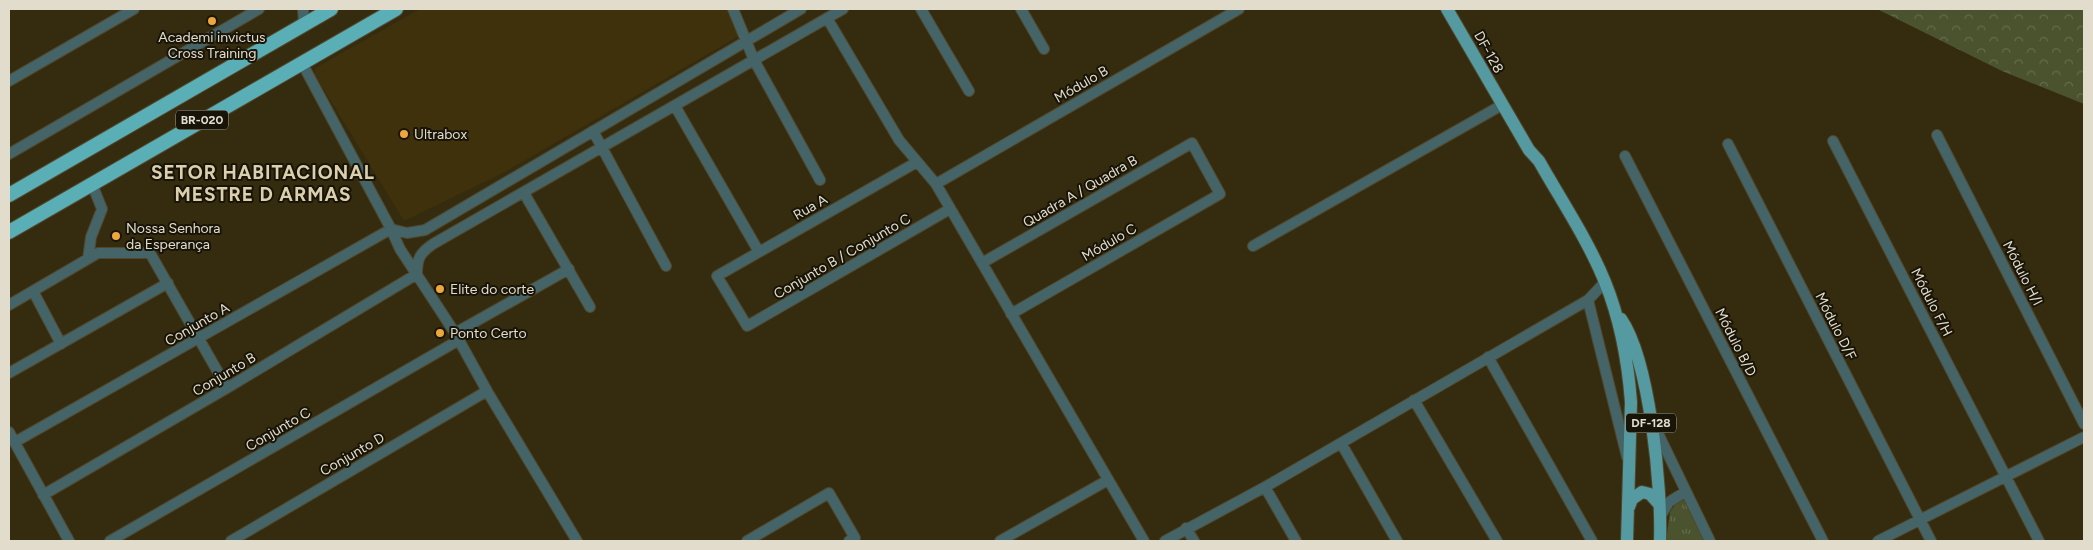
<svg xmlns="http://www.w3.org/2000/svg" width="2093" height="550" font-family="Figtree,sans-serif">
  <defs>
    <pattern id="grass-tufts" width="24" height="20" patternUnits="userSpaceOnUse" patternTransform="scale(1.25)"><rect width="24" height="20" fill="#4a532e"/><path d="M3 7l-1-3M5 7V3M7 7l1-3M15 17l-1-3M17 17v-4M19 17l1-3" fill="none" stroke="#646b4b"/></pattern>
    <pattern id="forest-crowns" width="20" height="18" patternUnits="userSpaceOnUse" patternTransform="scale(1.25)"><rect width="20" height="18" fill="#4a532e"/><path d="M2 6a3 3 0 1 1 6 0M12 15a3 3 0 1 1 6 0" fill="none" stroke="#646b4b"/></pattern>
  </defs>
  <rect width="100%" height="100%" fill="#352b0e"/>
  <path fill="#3e310b" d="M420 9H728L739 36 505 172 404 221 315 75V68Z"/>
  <path fill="url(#grass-tufts)" d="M1684 499 1686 500 1707 541H1666L1670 512 1678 500Z"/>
  <path fill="url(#forest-crowns)" d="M1877 9H2084V104L2002 71Z"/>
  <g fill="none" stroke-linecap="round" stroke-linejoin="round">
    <defs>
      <path id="minor" d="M303 9 304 24
        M733 9 754 60 820 180
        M921 9 969 91
        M1021 9 1044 49
        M827 18 899 140 936 184 1144 541
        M302 63 391 229 400 249 455 333 487 391 577 541
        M9 81 134 9
        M675 106 759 252
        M593 131 666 266
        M1937 135 2084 424
        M1833 141 2039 541
        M1728 144 1931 541
        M9 154 259 9
        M1625 156 1823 541
        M917 162 717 276 747 326 950 209
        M936 184 1239 9
        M524 193 590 307
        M1253 246 1502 105
        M88 259 91 237 102 209 92 184
        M982 263 1192 143 1220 194 1011 314
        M33 291 61 344
        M1588 300 1627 457
        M9 305 98 253H150L227 388
        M455 333 569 269
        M1488 357 1592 541
        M9 373 168 283
        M1414 400 1497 541
        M1654 425 1710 541
        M9 432 69 541
        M15 442 391 229 407 233 425 230 801 9
        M1341 443 1397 541
        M1265 487 1296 541
        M43 495 227 388 417 274C417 258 420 253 433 244L843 9
        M1660 517 1669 502 1685 492
        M1186 528 1194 541
        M110 541 459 340
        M231 541 487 391
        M747 541 829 493 855 538 849 541
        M1000 541 1108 480
        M1165 541 1265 487 1588 300 1605 282
        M1878 541 2084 437"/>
      <path id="major" d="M1447 9 1529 150 1539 161C1561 200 1588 240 1605 282 1620 319 1628 363 1631 402L1627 541
        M1621 319C1650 361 1662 489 1660 541
        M1629 507 1632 499 1642 492 1650 494 1659 504"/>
      <path id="highway" d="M9 195 331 9
        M9 232 396 9"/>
    </defs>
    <use href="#minor" stroke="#51472c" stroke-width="12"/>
    <use href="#major" stroke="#51472c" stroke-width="14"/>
    <use href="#highway" stroke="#51472c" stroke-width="16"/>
    <use href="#minor" stroke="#446467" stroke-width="10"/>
    <use href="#major" stroke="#559aa0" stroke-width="12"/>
    <use href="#highway" stroke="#5aafb7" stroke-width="14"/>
  </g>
  <g fill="#eea73d" stroke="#181408" stroke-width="2">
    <circle cx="212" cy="21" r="5"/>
    <circle cx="404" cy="134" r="5"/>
    <circle cx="116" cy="236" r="5"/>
    <circle cx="440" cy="289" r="5"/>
    <circle cx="440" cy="333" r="5"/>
  </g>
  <g text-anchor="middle" stroke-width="4" stroke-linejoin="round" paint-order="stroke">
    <g fill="#181408" stroke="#a5a091" stroke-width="1">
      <rect x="176" y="110.5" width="52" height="19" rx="4"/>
      <rect x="1626" y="413.5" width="50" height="19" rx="4"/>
    </g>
    <g font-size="12" font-weight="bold" fill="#e2dccc">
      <text x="202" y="124">BR-020</text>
      <text x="1651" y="427">DF-128</text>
    </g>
    <g font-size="14" fill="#e2dccc" stroke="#181408" text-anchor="start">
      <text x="212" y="42" text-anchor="middle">Academi invictus<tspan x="212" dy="16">Cross Training</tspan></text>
      <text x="414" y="139">Ultrabox</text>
      <text x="126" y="233">Nossa Senhora<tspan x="126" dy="16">da Esperança</tspan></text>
      <text x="450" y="294">Elite do corte</text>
      <text x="450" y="338">Ponto Certo</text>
    </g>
    <g font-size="14" fill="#e2dccc" stroke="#181408">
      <text transform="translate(1489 52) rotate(61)" y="5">DF-128</text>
      <text transform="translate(1081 84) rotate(-30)" y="5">Módulo B</text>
      <text transform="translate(1080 191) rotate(-30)" y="5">Quadra A / Quadra B</text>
      <text transform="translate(810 207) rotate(-30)" y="5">Rua A</text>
      <text transform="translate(1109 242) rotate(-30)" y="5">Módulo C</text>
      <text transform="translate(842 256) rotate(-30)" y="5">Conjunto B / Conjunto C</text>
      <text transform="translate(2023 273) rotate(63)" y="5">Módulo H/I</text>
      <text transform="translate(1932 302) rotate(63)" y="5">Módulo F/H</text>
      <text transform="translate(197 324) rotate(-30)" y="5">Conjunto A</text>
      <text transform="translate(1836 326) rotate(63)" y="5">Módulo D/F</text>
      <text transform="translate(1736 342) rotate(63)" y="5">Módulo B/D</text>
      <text transform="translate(224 374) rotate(-31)" y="5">Conjunto B</text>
      <text transform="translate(278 429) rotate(-30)" y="5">Conjunto C</text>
      <text transform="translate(352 454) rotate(-30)" y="5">Conjunto D</text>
    </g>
    <g font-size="19" font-weight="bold" letter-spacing="1" fill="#dbcfad" stroke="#181408">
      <text x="263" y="179">SETOR HABITACIONAL<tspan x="263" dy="22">MESTRE D ARMAS</tspan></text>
    </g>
  </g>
  <rect width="2093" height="550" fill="none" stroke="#e2dccc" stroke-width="20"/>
</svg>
